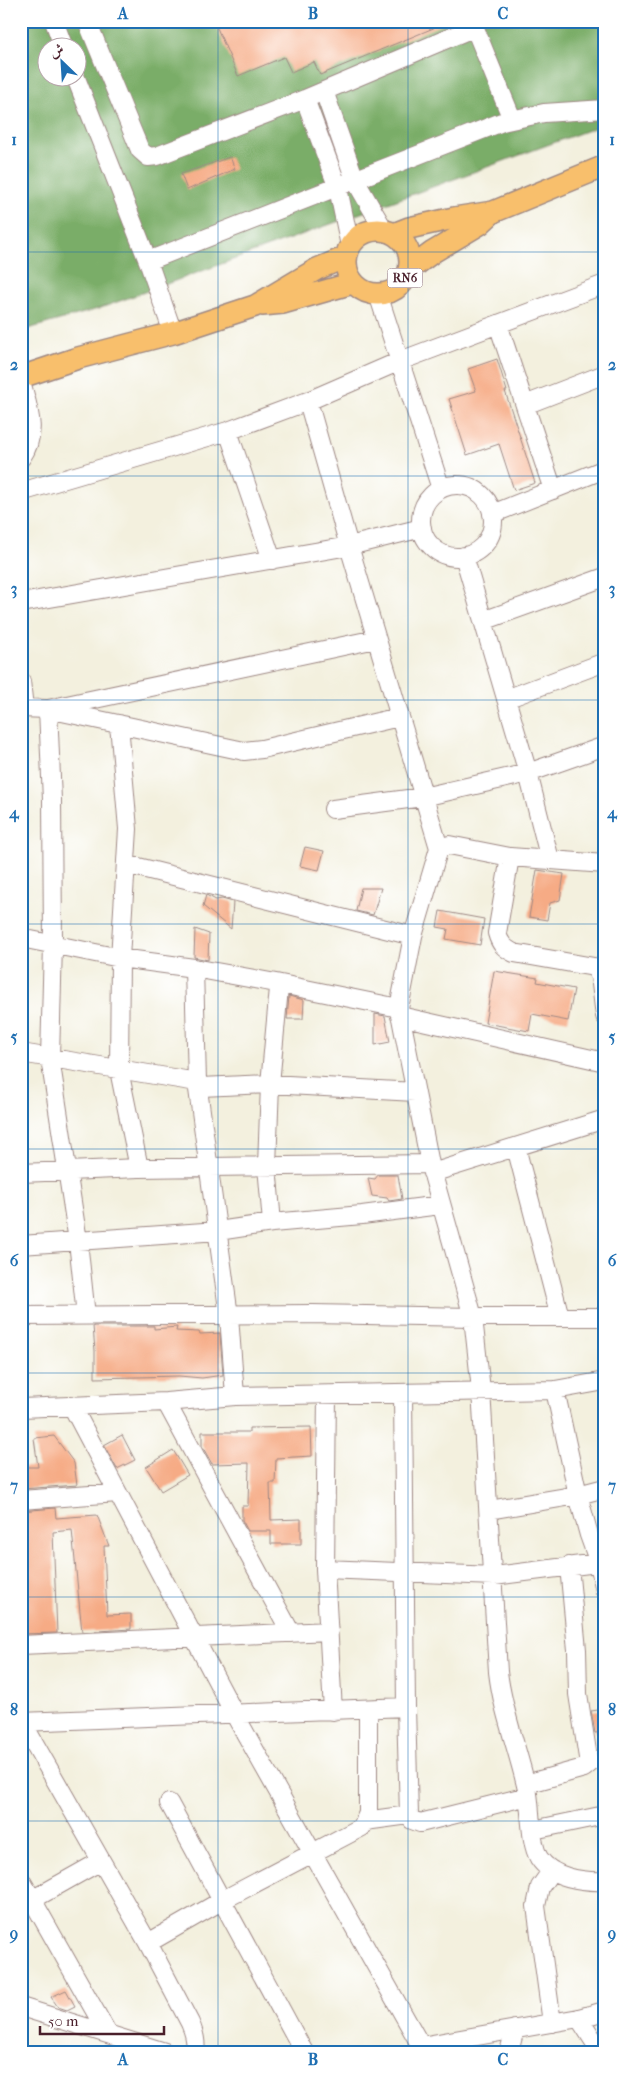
<svg xmlns="http://www.w3.org/2000/svg" width="626" height="2073" font-family="'IM FELL French Canon',Amiri,serif">
  <rect width="100%" height="100%" fill="#fff"/>
  <filter id="ink" filterUnits="userSpaceOnUse"><feTurbulence type="fractalNoise" baseFrequency=".02" numOctaves="2"/><feDisplacementMap in="SourceGraphic" scale="10" xChannelSelector="R" yChannelSelector="G"/><feConvolveMatrix kernelMatrix="1 2 1 2 8 2 1 2 1" color-interpolation-filters="sRGB"/></filter>
  <filter id="wash" filterUnits="userSpaceOnUse"><feTurbulence type="fractalNoise" baseFrequency=".0096" numOctaves="4" result="noise"/><feDisplacementMap in="SourceGraphic" scale="20" xChannelSelector="R" yChannelSelector="G"/><feGaussianBlur stdDeviation="1.12" result="paint"/><feColorMatrix in="noise" values="0 0 0 0 0 0 0 0 0 0 0 0 0 0 0 0 0 1.4 0 .05"/><feComposite in="paint" operator="in"/></filter>
  <g filter="url(#wash)">
    <rect width="100%" height="100%" fill="#f3f0de"/>
    <path fill="#7aad68" stroke="#62664a" fill-rule="evenodd" d="M21 21H605V124L98 309 21 331ZM48 48H78V78H48Z"/>
    <g id="blocks">
      <path fill="#f6ab85" d="M214 21H448V22L320 75 314 62 291 72 284 57 238 76Z
        M230 157 235 169 187 190 181 174Z
        M497 359 507 391H505L535 483 514 490 499 444 467 455 449 399 476 391 468 369Z
        M305 847 324 851 319 870 300 866Z
        M537 870 564 874 560 900 550 903 547 920 529 917Z
        M361 888H381L373 915 356 911Z
        M206 895 216 900 222 899 233 902 231 929 203 906Z
        M440 911 484 919 480 945 446 939 448 929 437 927Z
        M195 929 209 934 208 960 194 957Z
        M494 971 538 978 537 982 574 989 568 1021 532 1014 529 1031 485 1023Z
        M289 996 304 1000 303 1019H287Z
        M375 1014 385 1016 390 1042 375 1045Z
        M378 1175H398L402 1199 389 1201 387 1198 372 1196 368 1178 375 1179Z
        M93 1326H154V1329L177 1327 176 1331 199 1332 200 1334 220 1333 223 1375 202 1378 179 1376 95 1378V1351Z
        M311 1427 312 1456 276 1458 275 1483H270L271 1520 301 1519V1544H271V1531H248L242 1520V1506H248L249 1463 212 1464 202 1446V1432H249V1428Z
        M122 1435 135 1460 117 1469 104 1445Z
        M54 1436 74 1463 77 1485 21 1489V1467H38L34 1438Z
        M173 1450 188 1475 161 1491 146 1467Z
        M55 1508 56 1518 97 1515 109 1546H104L107 1615 131 1614V1629L82 1632 72 1530 53 1532 57 1633 21 1634V1511Z
        M605 1709V1732L595 1733 591 1711Z
        M66 1990 75 2006 67 2010 58 2007 51 1997Z"/>
    </g>
  </g>
  <g filter="url(#ink)">
    <use href="#blocks" fill-opacity="0" stroke="#9e8884" stroke-width="1"/>
    <g fill="none" stroke-linecap="round" stroke-linejoin="round">
      <defs>
        <path id="minor" d="M54 21 64 48
          M87 21 140 150 148 157 157 156 305 99 468 30 474 26 475 21
          M474 26 512 119
          M76 78 148 261 173 333
          M324 91 355 180 384 230
          M305 99 338 188 350 246
          M148 261 502 122 544 113 605 109
          M378 294 441 489
          M498 324 553 490
          M21 381C28 408 39 433 21 458
          M308 401 349 546 439 848
          M525 405 605 374
          M228 431 272 560
          M421 521a36 36 0 1 1 72 0a36 36 0 1 1-72 0Z
          M21 492 228 431 308 401 400 361 605 284
          M492 514 605 469
          M464 556 528 773 550 860
          M21 603 349 546 422 528
          M483 621 605 577
          M21 681 24 708
          M506 699 605 662
          M21 708 48 709 244 751 262 749 399 717
          M119 724 128 829 120 958 119 1070 139 1168
          M333 809 423 797 528 773 605 746
          M510 857 497 933C500 944 504 948 514 953L594 967 600 976 605 1016
          M126 864 413 936
          M21 938 120 958 194 968 276 983 399 1008 430 1164 473 1317 481 1390 498 1672C503 1714 519 1752 528 1794 531 1812 530 1843 539 1858 552 1878 583 1882 605 1881
          M194 968 197 1082 229 1316 235 1396
          M399 1008 413 936 439 848 449 845 510 857 605 864
          M400 1016 605 1062
          M21 1053 197 1082 201 1087 270 1084 415 1092
          M516 1147 560 1317
          M21 1173 139 1168 430 1164
          M432 1173 605 1119
          M272 1223 267 1166 270 1084 279 988 276 983
          M21 1245 218 1231 272 1223 362 1215 440 1205
          M21 1316 312 1314 473 1317H605
          M86 1316 78 1241 50 1058 53 944 52 800 48 709 376 639
          M555 1390 578 1495 589 1535 599 1563 605 1591
          M403 1393 406 1707 409 1815 412 1820 420 1823 528 1796
          M327 1395 325 1569 333 1711
          M166 1402 291 1633
          M72 1406 235 1715 421 2046 419 2052
          M21 1408 166 1402 235 1396 555 1390 605 1381
          M21 1500 118 1493
          M489 1510 578 1495 605 1488
          M325 1569 494 1576 605 1562
          M21 1645 329 1631
          M21 1720 148 1943 190 2023C194 2032 197 2041 195 2052
          M21 1722 406 1707
          M526 1784 584 1768 589 1764 578 1694 577 1650 569 1566
          M169 1803 304 2052
          M365 1821 409 1815
          M533 1830 605 1815
          M21 1880 108 2034
          M21 1906 101 1861
          M148 1943 223 1900 362 1827 368 1813V1709
          M21 2007 165 2052
          M579 2018 601 2052
          M552 2023 536 1906 540 1887 552 1870
          M421 2046 579 2018 605 2011
          M509 2052 515 2029"/>
        <path id="major" d="M346 262a32 32 0 1 1 64 0a32 32 0 1 1-64 0Z
          M394 234 409 228 454 218 493 212 605 166
          M410 269 433 252 480 224 493 212
          M262 305 283 303 353 283
          M21 377 78 358 173 333 255 306 317 269 346 257"/>
      </defs>
      <use href="#minor" stroke="#9e8884" stroke-width="20"/>
      <use href="#major" stroke="#9e8884" stroke-width="24"/>
      <use href="#minor" stroke="#fff" stroke-width="18"/>
      <use href="#major" stroke="#f8bf6c" stroke-width="21"/>
    </g>
  </g>
  <path fill="none" stroke="#1f6fb2" stroke-width="1" stroke-opacity="0.55" d="M218 21V2052M408 21V2052M21 252H605M21 476H605M21 700H605M21 924H605M21 1149H605M21 1373H605M21 1597H605M21 1821H605"/>
  <g text-anchor="middle" stroke-width="5" stroke-linejoin="round" paint-order="stroke">
    <rect fill="#fff" stroke="#80626b" stroke-width="1" x="387.5" y="268.5" width="35" height="19" rx="4"/>
    <g font-size="12" font-weight="bold" fill="#4a1f2b">
      <text x="405" y="282">RN6</text>
    </g>
  </g>
  <rect width="626" height="2073" fill="none" stroke="#fff" stroke-width="55"/>
  <g transform="translate(62 62) rotate(335)"><circle r="24" fill="#ffffff" stroke="#b7a5aa"/>
  <path d="M0-4L9 19L0 12L-9 19Z" fill="#1f6fb2"/>
  <text y="-8" font-size="14" font-weight="bold" text-anchor="middle" fill="#4a1f2b">ش</text>
  </g>
  <path d="M40 2026v8h124v-8" fill="none" stroke="#4a1f2b" stroke-width="2.5"/>
  <text x="48" y="2026" font-size="15" fill="#4a1f2b" stroke="#ffffff" stroke-width="4" paint-order="stroke">50 m</text>
  <rect x="28" y="28" width="570" height="2018" fill="none" stroke="#1f6fb2" stroke-width="2"/>
  <g font-size="16" text-anchor="middle" font-weight="bold" fill="#1f6fb2">
    <text x="123" y="19">A</text>
    <text x="313" y="19">B</text>
    <text x="503" y="19">C</text>
    <text x="14" y="145">1</text>
    <text x="612" y="145">1</text>
    <text x="14" y="370">2</text>
    <text x="612" y="370">2</text>
    <text x="14" y="594">3</text>
    <text x="612" y="594">3</text>
    <text x="14" y="818">4</text>
    <text x="612" y="818">4</text>
    <text x="14" y="1042">5</text>
    <text x="612" y="1042">5</text>
    <text x="14" y="1266">6</text>
    <text x="612" y="1266">6</text>
    <text x="14" y="1491">7</text>
    <text x="612" y="1491">7</text>
    <text x="14" y="1715">8</text>
    <text x="612" y="1715">8</text>
    <text x="14" y="1939">9</text>
    <text x="612" y="1939">9</text>
    <text x="123" y="2065">A</text>
    <text x="313" y="2065">B</text>
    <text x="503" y="2065">C</text>
  </g>
</svg>
